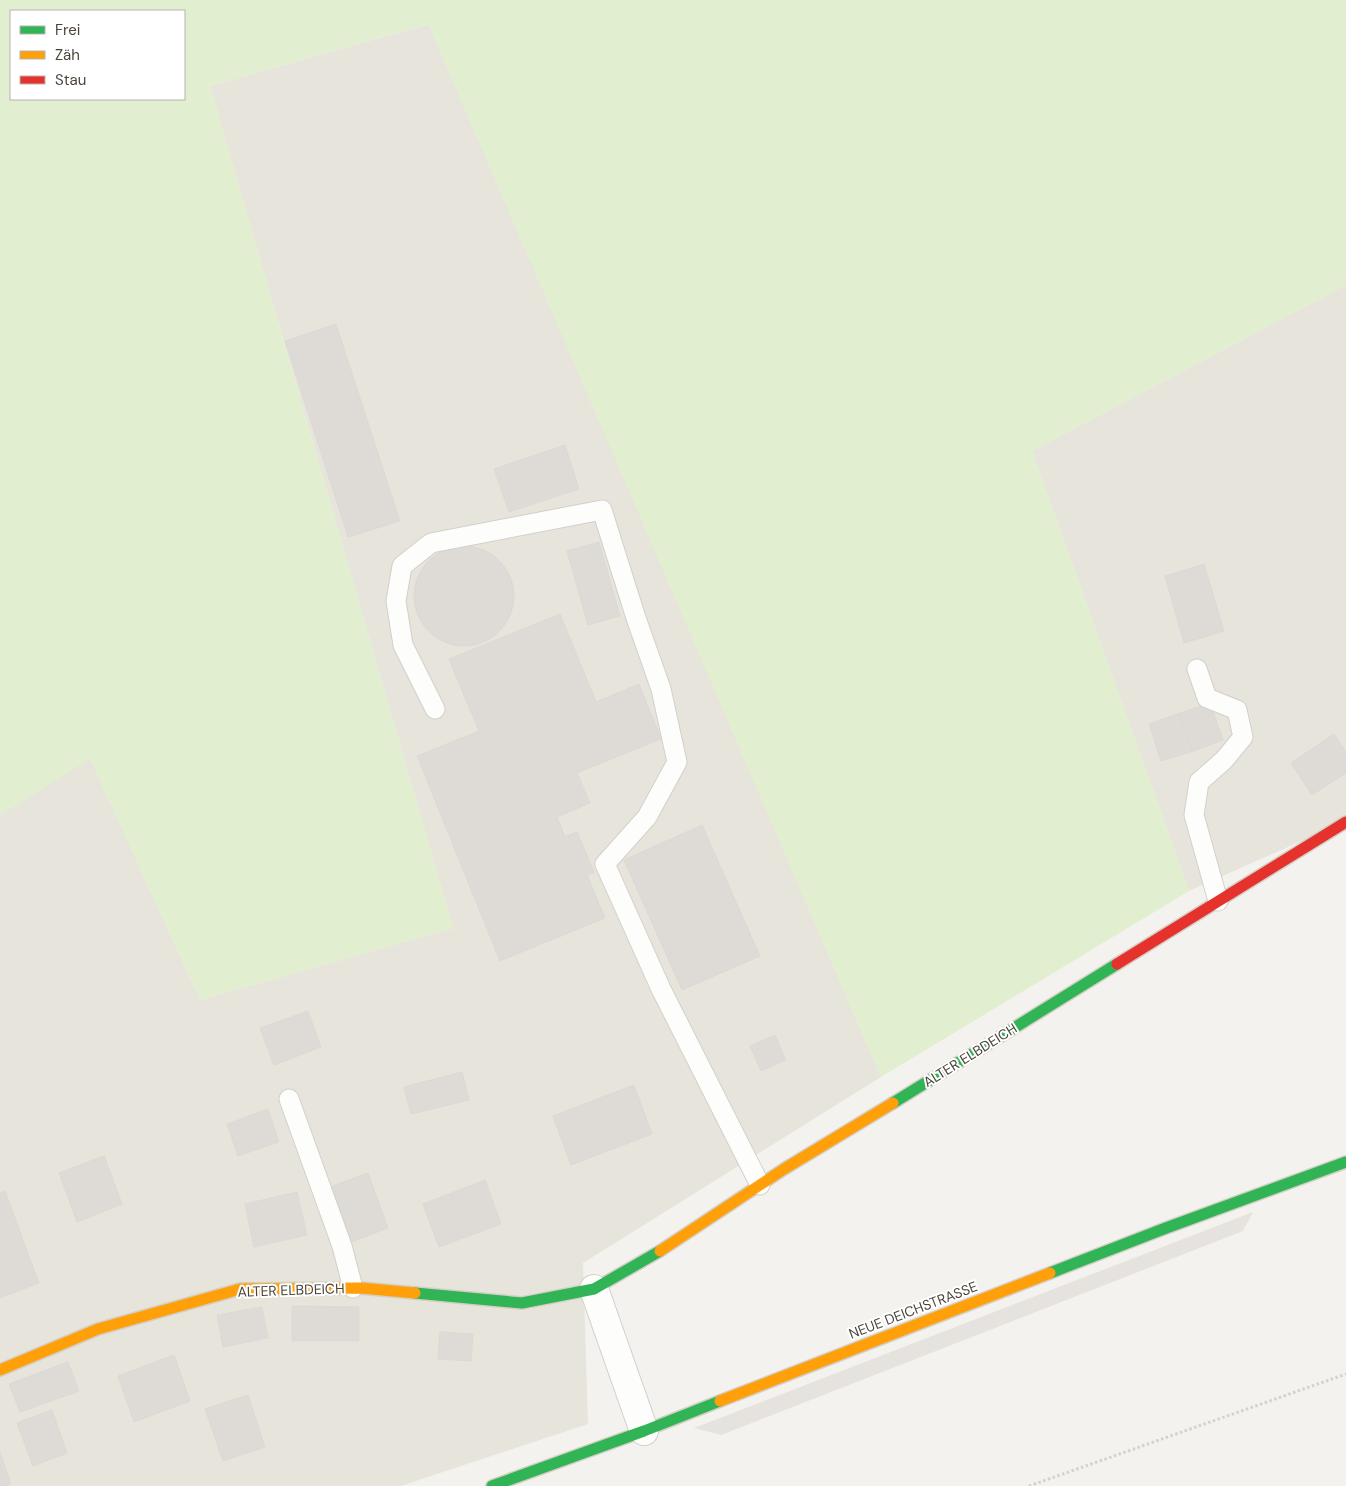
<svg xmlns="http://www.w3.org/2000/svg" width="1346" height="1486" font-family="'DM Sans',sans-serif">
  <rect width="100%" height="100%" fill="#f4f2ee"/>
  <path fill="#e7e4dc" d="M429 24 881 1077 583 1263 588 1424 401 1486H0V815L90 758 200 1000 453 928 210 86Z
    M1346 285V821L1189 891 1032 451Z"/>
  <path fill="#e1eecf" fill-rule="evenodd" d="M0 0H1346V285L1032 451 1189 891 881 1077 428 24 210 86 453 928 200 1000 90 759 0 815ZM11 11H184V99H11Z"/>
  <path fill="#e6e3df" d="M1253 1212 1243 1231 721 1435 694 1428Z"/>
  <path fill="#dedbd6" stroke="#dcd9d4" d="M336 324 400 521 348 537 285 341Z
    M565 445 579 489 509 512 494 469Z
    M599 542 620 616 588 625 567 551Z
    M414 596a50 50 0 1 1 100 0a50 50 0 1 1-100 0Z
    M1204 564 1224 631 1184 643 1165 576Z
    M560 614 596 702 639 684 661 739 577 773 590 803 557 817 565 837 577 832 594 872 587 875 605 918 500 961 417 756 479 731 449 659Z
    M1210 703 1223 740 1193 751 1180 713Z
    M1180 713 1193 751 1161 761 1149 724Z
    M1334 734 1346 752V773L1312 795 1291 763Z
    M702 825 760 956 682 990 624 860Z
    M308 1011 321 1047 274 1065 260 1028Z
    M775 1035 786 1060 761 1071 750 1046Z
    M462 1072 469 1100 411 1114 404 1087Z
    M634 1085 652 1134 571 1165 553 1116Z
    M268 1109 279 1142 238 1156 227 1124Z
    M104 1156 122 1204 77 1222 59 1173Z
    M368 1173 388 1228 351 1242 330 1187Z
    M485 1180 501 1224 439 1247 423 1204Z
    M5 1191 39 1283 0 1298V1193Z
    M297 1192 307 1235 254 1247 245 1204Z
    M292 1306 359 1307V1341H292Z
    M262 1307 268 1338 223 1347 217 1315Z
    M440 1332 473 1334 471 1361 438 1359Z
    M174 1355 190 1401 134 1422 118 1376Z
    M68 1362 79 1391 20 1412 9 1384Z
    M248 1395 265 1447 223 1461 205 1409Z
    M52 1410 67 1453 33 1466 17 1423Z
    M0 1452 11 1484 5 1486H0Z"/>
  <g fill="none" stroke-linecap="round" stroke-linejoin="round">
    <defs>
      <path id="lane" d="M1197 669 1207 698 1237 710 1243 737 1224 760 1199 782 1194 815 1218 901
        M435 709 403 645 396 601 402 566 431 543 602 510 636 618 661 689 677 762 647 817 605 864 661 989 760 1185
        M289 1099 342 1246 353 1288"/>
      <path id="street" d="M594 1289 644 1431"/>
      <path id="fast" d="M893 1103 1117 964
        M1050 1273 1166 1228 1346 1162
        M415 1293 522 1303 594 1289 660 1251
        M492 1486 644 1431 720 1401"/>
      <path id="slow" d="M660 1251 784 1169 893 1103
        M0 1370 98 1329 240 1289 361 1288 415 1293
        M720 1401 1050 1273"/>
      <path id="jam" d="M1117 964 1346 822"/>
    </defs>
    <use href="#lane" stroke="#d2d0cb" stroke-width="21"/>
    <use href="#street" stroke="#d2d0cb" stroke-width="30"/>
    <use href="#fast" stroke="#d3cfc5" stroke-width="14"/>
    <use href="#slow" stroke="#d3cfc5" stroke-width="14"/>
    <use href="#jam" stroke="#d3cfc5" stroke-width="14"/>
    <path stroke="#d3d2cc" stroke-width="3" stroke-dasharray="2.5 2.5" stroke-linecap="butt" d="M1029 1486 1346 1374"/>
    <use href="#lane" stroke="#fdfdfc" stroke-width="19"/>
    <use href="#street" stroke="#fdfdfc" stroke-width="28"/>
    <use href="#fast" stroke="#30b455" stroke-width="11"/>
    <use href="#slow" stroke="#ff9f0a" stroke-width="11"/>
    <use href="#jam" stroke="#e5322d" stroke-width="11"/>
  </g>
  <g text-anchor="middle" stroke-width="4" stroke-linejoin="round" paint-order="stroke">
    <g font-size="14" fill="#4b4439" stroke="#fff">
      <text transform="translate(970 1055) rotate(-32)" y="5">ALTER ELBDEICH</text>
      <text transform="translate(291 1290) rotate(-2)" y="5">ALTER ELBDEICH</text>
      <text transform="translate(913 1310) rotate(-21)" y="5">NEUE DEICHSTRASSE</text>
    </g>
  </g>
  <rect x="10" y="10" width="175" height="90" fill="#ffffff" stroke="#b7b4b0"/>
  <rect x="20" y="26" width="25" height="8" fill="#30b455" stroke="#b7b4b0"/>
  <text x="55" y="35" font-size="15" fill="#4b4439">Frei</text>
  <rect x="20" y="51" width="25" height="8" fill="#ff9f0a" stroke="#b7b4b0"/>
  <text x="55" y="60" font-size="15" fill="#4b4439">Zäh</text>
  <rect x="20" y="76" width="25" height="8" fill="#e5322d" stroke="#b7b4b0"/>
  <text x="55" y="85" font-size="15" fill="#4b4439">Stau</text>
</svg>
